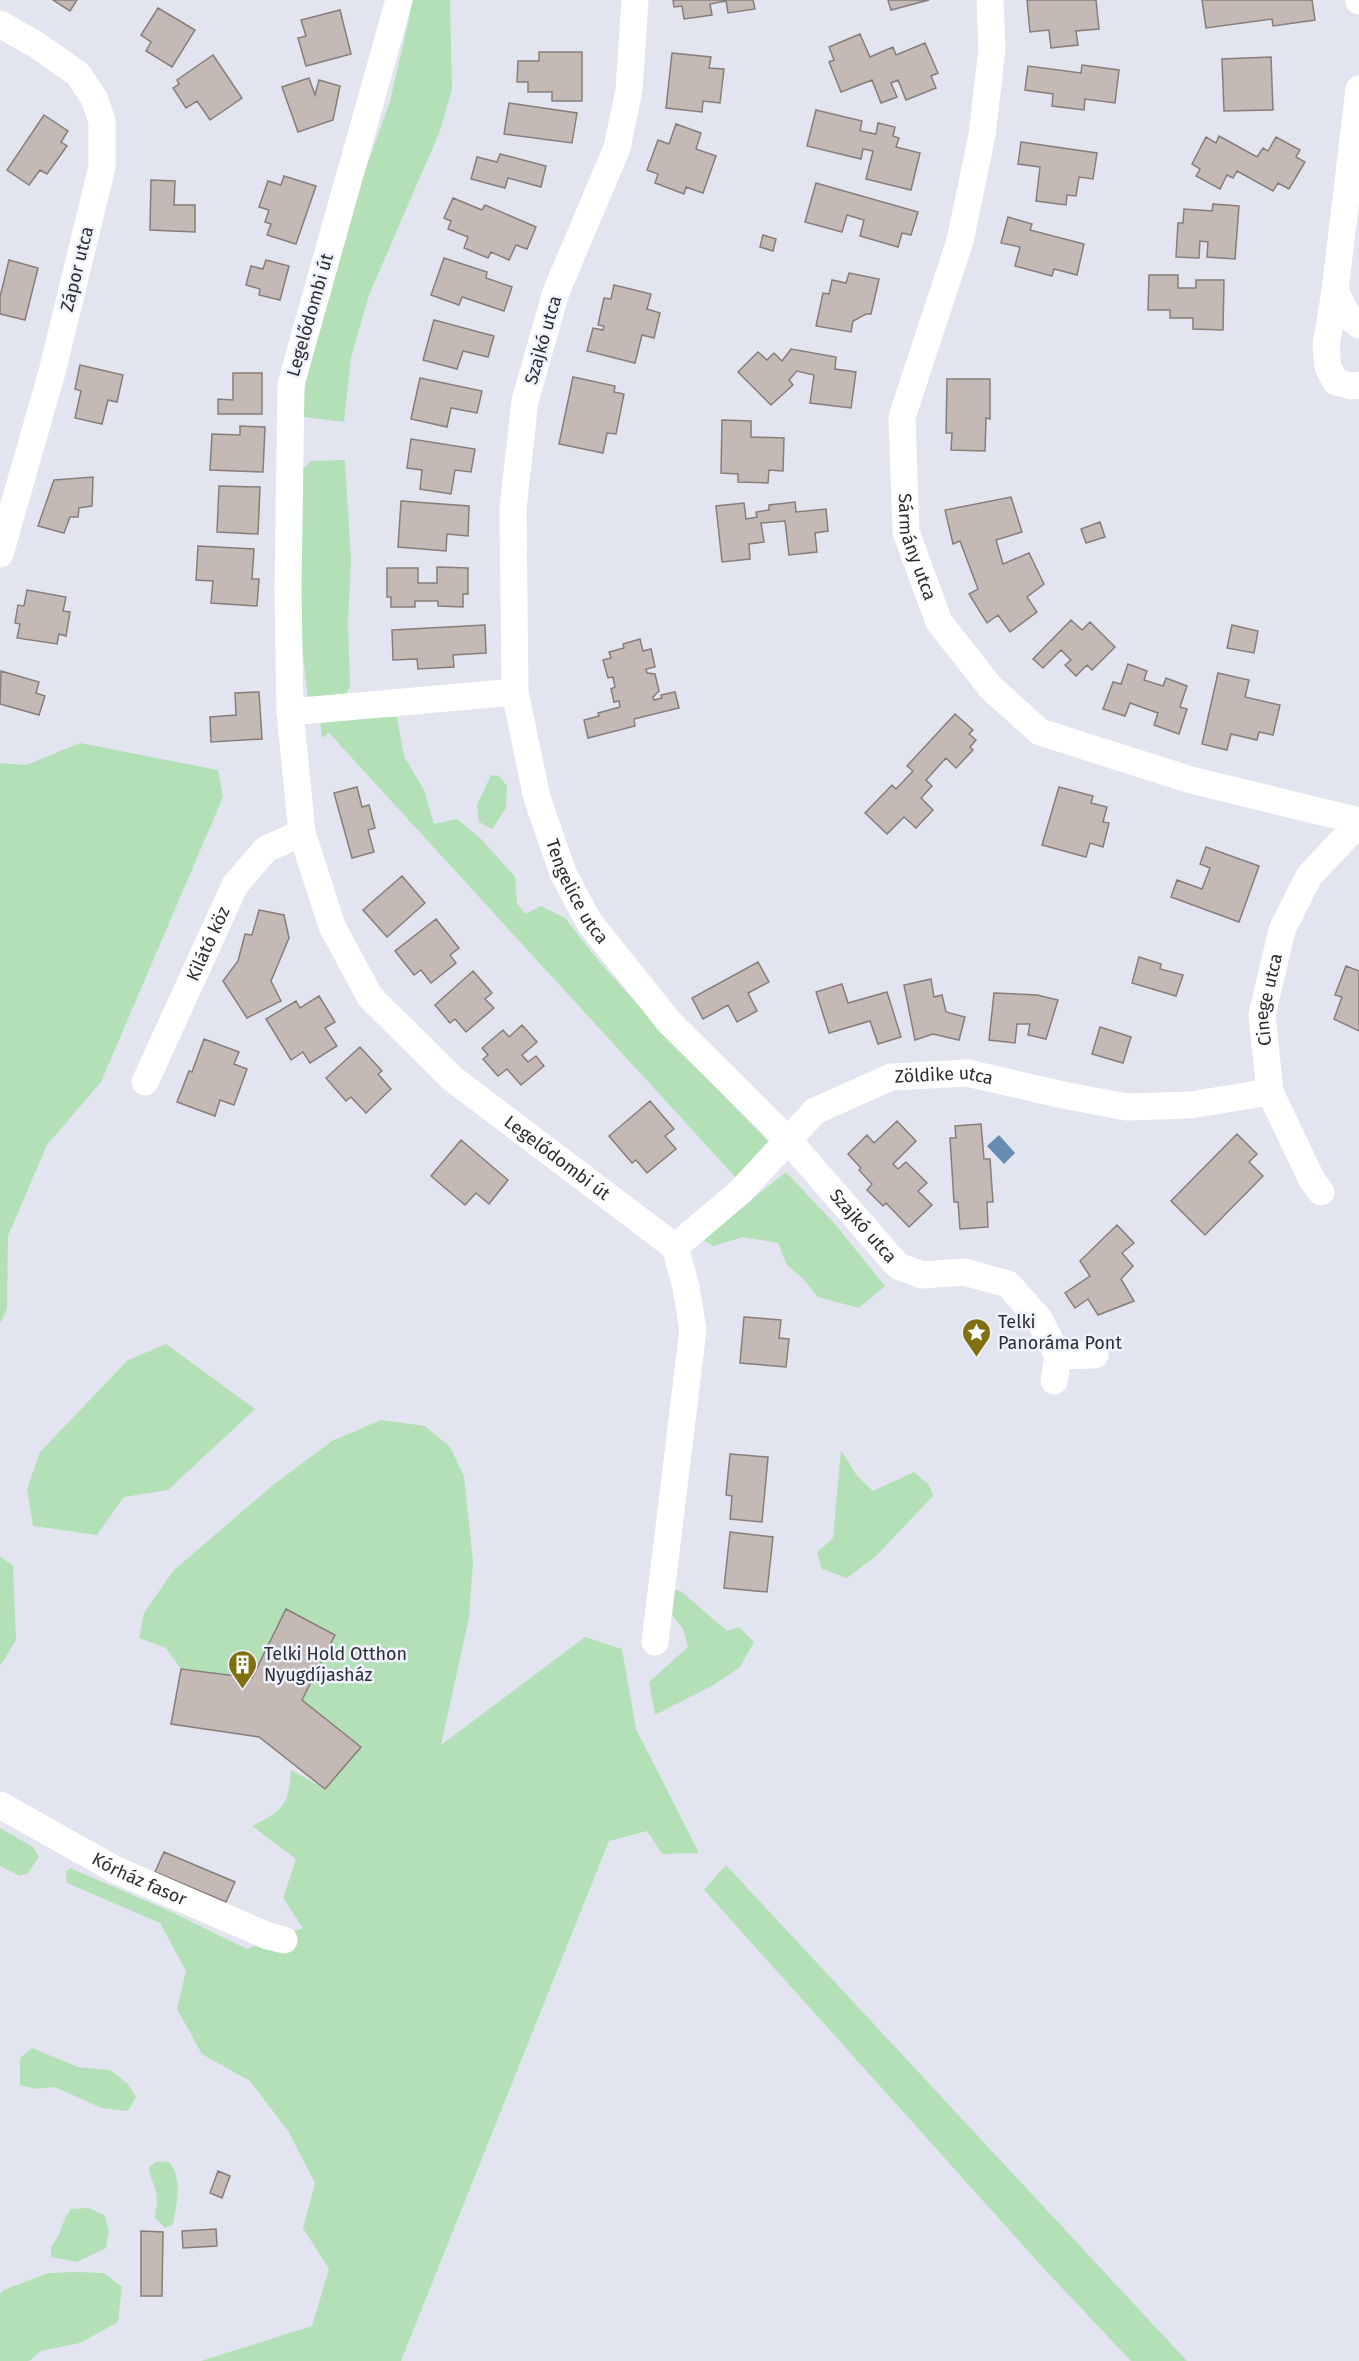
<svg xmlns="http://www.w3.org/2000/svg" width="1359" height="2361" font-family="'Fira Sans',sans-serif">
  <rect width="100%" height="100%" fill="#e2e5ef"/>
  <path fill="#b4e0b8" d="M408 0H450L452 89 440 131 369 295 351 358 344 422 304 417V394L313 342 334 258 390 101 410 15Z
    M345 460 351 561 348 623 350 686 343 701 308 699 300 628 298 475 311 461Z
    M371 717H397L404 756 424 790 434 824 457 819 480 838 515 877 517 903 525 914 541 906 565 918 602 965 689 1060 776 1149 738 1180 329 733 322 738 320 719Z
    M80 743 218 770 223 797 101 1082 47 1145 8 1236 7 1309 0 1323V763L26 765Z
    M491 775 499 776 507 786 506 808 492 829 479 822 477 805Z
    M786 1172 834 1223 885 1286 859 1308 818 1297 803 1279 787 1265 778 1243 743 1237 713 1246 702 1239Z
    M166 1344 255 1409 168 1490 124 1497 97 1535 33 1526 27 1489 40 1452 128 1360Z
    M381 1420 425 1426 450 1447 464 1476 473 1561 469 1618 441 1745 585 1637 622 1649 636 1729 699 1853 662 1854 647 1831 609 1841 401 2361H201L312 2326 329 2269 303 2228 315 2183 288 2131 250 2081 202 2054 177 2009 186 1971 160 1923 67 1883 66 1872 70 1868 165 1909 247 1949 303 1928 283 1898 296 1859 252 1826C283 1811 289 1805 291 1770L325 1789 361 1747 302 1700 334 1634 286 1610 252 1678 181 1669 166 1648 139 1638 144 1613 173 1571 273 1485 332 1441Z
    M841 1450 857 1476 873 1491 914 1472 929 1485 933 1496 876 1556 847 1578 822 1569 817 1552 833 1538Z
    M0 1557 13 1565 16 1640 0 1666Z
    M668 1588 682 1592 727 1631 739 1627 754 1642 740 1667 712 1686 655 1715 649 1682 688 1647 683 1629 668 1609Z
    M0 1828 33 1847 39 1857 28 1873 20 1876 0 1866Z
    M726 1865 1187 2361H1131L1046 2271 704 1890Z
    M32 2048 78 2067 110 2070 128 2084 136 2097 128 2111 101 2108 55 2087 36 2089 20 2085V2058Z
    M157 2161 169 2162C183 2179 177 2203 173 2224L165 2228 155 2218C156 2209 158 2200 156 2192 154 2182 149 2177 149 2167Z
    M89 2208 104 2215 109 2230 106 2248 77 2262 51 2257V2247C63 2233 60 2223 71 2209Z
    M76 2272 104 2273 122 2287 118 2322 80 2343 41 2351 29 2361H0V2294L4 2290 48 2273Z"/>
  <path fill="#678cb2" d="M999 1135 1015 1153 1004 1164 987 1146Z"/>
  <path fill="#c5b9b6" stroke="#887d7a" stroke-width="1.5" d="M53 0H77L70 11Z
    M673 0H753L755 9 728 13 726 1 710 4 712 15 684 19 682 6 674 7Z
    M888 0H929L891 10Z
    M1027 0H1096L1099 29 1076 31 1078 45 1051 48 1049 30 1030 32Z
    M1202 0H1312L1315 20 1273 26 1272 19 1206 28Z
    M158 8 195 30 172 67 146 51 151 42 141 35Z
    M340 10 351 54 306 66 298 38 306 36 301 20Z
    M860 34 870 57 893 47 896 55 925 43 938 73 931 76 936 88 906 100 898 80 891 83 897 97 881 103 872 80 841 92 829 62 834 60 829 47Z
    M539 52H582V101H552V92H528V82H517L518 61H539Z
    M672 53 711 57 709 68 724 69 720 103 703 101 702 112 666 108Z
    M213 55 242 98 210 120 197 101 186 108 173 88 179 84 177 80Z
    M1271 57 1273 110 1224 111 1222 59Z
    M1082 65 1119 70 1115 103 1085 99 1084 110 1052 106 1053 94 1025 90 1028 66 1081 73Z
    M309 78 315 95 319 80 340 86 333 120 298 132 282 87Z
    M509 103 577 113 572 143 504 134Z
    M816 110 862 121 860 131 876 134 878 123 895 127 893 136 899 138 896 147 920 153 911 190 866 179 873 151 863 149 861 159 807 146Z
    M44 115 68 131 61 142 67 146 47 174 40 170 29 185 7 170Z
    M676 124 701 133 696 149 716 156 703 193 686 187 684 194 655 183 658 174 647 170 658 140 669 144Z
    M1219 136 1257 157 1263 148 1268 151 1276 137 1300 150 1296 157 1305 162 1289 189 1278 183 1273 191 1237 171 1233 178 1227 175 1220 189 1196 176 1200 169 1192 164 1206 137 1216 143Z
    M1021 142 1097 153 1093 179 1079 177 1076 196 1067 195 1066 205 1036 201 1040 167 1018 164Z
    M500 154 546 166 541 187 508 178 505 188 471 179 477 157 497 162Z
    M284 176 316 186 296 244 267 235 271 224 265 222 269 210 259 207 268 181 281 185Z
    M151 180 175 181 174 205H195V232L150 230Z
    M816 183 918 212 911 235 902 233 898 247 860 236 864 220 847 215 842 232 805 222Z
    M453 198 482 210 485 205 536 227 527 249 516 245 509 260 491 252 488 258 464 248 468 237 448 229 451 221 444 218Z
    M1213 204 1239 206 1235 259 1207 257 1208 242 1200 241 1199 258 1176 257 1178 223H1183L1184 209 1212 211Z
    M1008 217 1032 224 1030 230 1084 244 1077 275 1054 269 1052 276 1015 266 1020 247 1001 243Z
    M763 235 776 239 773 251 760 247Z
    M444 258 487 272 486 278 512 287 504 311 462 297 459 305 431 295Z
    M9 260 38 268 25 320 0 314V297Z
    M266 260 289 266 280 300 259 295 260 289 246 285 251 266 263 269Z
    M849 273 879 279 871 314H866L853 321 851 332 816 326 823 293 829 294 832 280 846 283Z
    M1149 275H1178V288H1196V280H1224L1223 330 1193 329V318H1170V310H1148Z
    M614 285 651 294 647 309 660 313 654 338 642 335 635 363 587 351 593 328 603 330 604 326 598 325 604 298 611 299Z
    M434 320 494 336 488 357 463 351 457 369 423 360Z
    M791 349 836 357 835 369 856 372 851 408 810 403 814 375 797 371 789 380 793 385 771 405 738 372 758 352 767 360 774 353 782 361Z
    M80 365 123 375 117 402 108 400 102 424 75 418 81 391 75 389Z
    M233 373H262V414H218V399L233 400Z
    M573 377 615 386 614 392 624 394 616 434 607 433 603 453 559 444Z
    M420 378 482 391 477 413 451 408 447 427 411 419Z
    M947 379H990V419L986 418 985 451 951 450 952 433H946Z
    M722 420 751 421V437L784 438 783 471 769 470 768 483 738 482V474L721 473Z
    M240 426 265 427 263 472 210 470 212 434 240 435Z
    M411 439 475 449 471 472 455 470 451 494 420 489 422 470 407 468Z
    M93 477 92 506 79 508 78 517H70L64 533 38 526 54 480Z
    M219 486 260 487 258 534 217 532Z
    M1011 497 1022 532 996 540 1003 564 1029 553 1044 584 1027 597 1037 612 1010 632 998 615 987 623 969 594 978 589 960 541 953 544 945 510Z
    M401 501 469 506 468 536 447 534 446 551 398 547Z
    M795 502 796 512 826 509 828 531 815 533 817 552 789 555 785 521 761 523 764 542 749 544 750 559 722 562 716 506 744 503 746 519 757 517 756 512 769 510V505Z
    M1100 522 1105 537 1086 543 1081 529Z
    M198 546 254 549 252 579H259L257 606 211 603 213 581 196 580Z
    M437 567 468 568V594H463V607L438 606V601H415V607H391V597H387V568H418V583H437Z
    M27 590 66 597 63 611 70 612 66 636 59 634 57 644 17 638 20 624 15 623 18 605 24 606Z
    M1071 620 1082 630 1090 622 1115 647 1092 670 1087 665 1076 676 1065 665 1071 660 1061 650 1043 668 1033 659Z
    M485 625 486 653 453 655 454 667 418 669 417 659 393 660 392 630Z
    M1232 625 1258 631 1254 653 1227 648Z
    M640 639 643 651 651 649 655 667 646 669 647 673 655 674 659 691 653 697 654 700 662 698 661 695 675 692 679 708 634 719 635 726 588 738 584 720 599 716 598 713 620 707 619 701 614 702 611 689 615 687 613 677 608 678 603 660 611 658 609 652 624 648 623 644Z
    M1128 664 1147 671 1144 680 1163 686 1166 678 1187 686 1180 707 1187 709 1179 734 1154 725 1158 713 1130 703 1125 716 1103 709 1113 682 1121 684Z
    M1 671 39 682 36 693 45 696 39 715 0 704Z
    M1218 673 1249 680 1245 697 1280 705 1273 735 1259 732 1257 740 1231 734 1227 750 1202 744Z
    M259 692 262 739 211 742 210 717 236 715 235 693Z
    M955 714 973 730 969 734 976 740 970 747 973 750 956 768 946 758 926 780 932 786 921 798 933 810 916 828 904 817 887 834 865 813 892 785 896 789 913 771 907 766Z
    M357 787 362 807 369 805 375 828 368 830 374 852 352 858 334 793Z
    M1059 787 1093 796 1091 803 1107 807 1103 822 1109 823 1103 847 1090 843 1086 857 1042 845Z
    M1206 847 1259 866 1239 922 1171 897 1177 880 1202 889 1210 868 1200 864Z
    M402 876 425 903 387 937 363 910Z
    M259 910 284 915 289 938 271 981 281 1001 247 1018 223 981 238 961 245 934 252 935Z
    M436 919 459 948 450 955 456 963 431 983 421 970 414 975 395 951Z
    M1139 957 1161 964 1160 969 1183 975 1176 996 1132 983Z
    M758 962 769 982 748 993 757 1011 737 1022 728 1005 703 1019 692 998Z
    M1346 966 1359 971V1031L1334 1019 1342 997 1335 995Z
    M473 971 492 993 485 999 494 1008 466 1032 455 1019 450 1023 435 1005Z
    M931 979 934 997 942 995 946 1012 965 1017 959 1040 933 1034 915 1040 904 985Z
    M842 984 848 1003 887 992 901 1037 878 1044 870 1021 829 1033 816 992Z
    M994 993 1037 995 1058 1000 1046 1039 1028 1035 1030 1024H1017L1015 1043 989 1040Z
    M319 996 335 1022 325 1028 337 1046 310 1063 303 1052 291 1060 266 1019 296 1001 300 1008Z
    M522 1025 537 1042 522 1055 528 1062 536 1056 544 1066 521 1085 507 1069 498 1076 483 1059 488 1055 482 1048 503 1030 509 1037Z
    M1100 1027 1131 1037 1123 1063 1092 1054Z
    M204 1039 239 1052 234 1064 247 1069 234 1105 220 1100 215 1116 177 1102 189 1071 192 1072Z
    M360 1047 382 1071 378 1074 391 1089 366 1113 351 1097 346 1101 326 1078Z
    M650 1101 674 1129 665 1136 676 1149 647 1173 636 1160 632 1163 609 1136Z
    M897 1121 916 1141 893 1164 898 1169 906 1162 927 1183 918 1191 932 1205 909 1227 886 1203 883 1206 867 1190 872 1184 859 1170 861 1168 848 1154 867 1135 874 1143Z
    M981 1124 984 1159H990L993 1202H987L988 1227 960 1229 958 1202H954L950 1138H956L955 1126Z
    M1237 1134 1257 1154 1249 1162 1263 1176 1205 1235 1171 1201Z
    M461 1140 508 1180 489 1204 476 1193 465 1205 431 1176Z
    M1117 1225 1134 1243 1122 1253 1133 1266 1121 1279 1134 1301 1098 1315 1088 1299 1075 1308 1065 1293 1090 1276 1080 1261Z
    M744 1317 781 1320 779 1338 789 1339 786 1367 740 1363Z
    M730 1454 768 1457 762 1522 730 1519 732 1496 726 1495Z
    M730 1532 773 1537 767 1592 724 1588Z
    M286 1609 335 1635 302 1700 361 1747 325 1789 259 1737 171 1724 181 1669 252 1678Z
    M164 1852 235 1882 226 1902 155 1872Z
    M218 2171 230 2176 222 2198 210 2193Z
    M216 2229 217 2246 183 2248 182 2231Z
    M141 2231 163 2232 162 2296H141Z"/>
  <g fill="none" stroke-linecap="round" stroke-linejoin="round">
    <g stroke="#fff" stroke-width="27">
      <path id="s1" d="M399 0 291 384 288 589 290 712 302 833 332 926 370 997 453 1079 675 1247 686 1287 693 1330 655 1642"/>
      <path id="s2" d="M635 0 629 90 617 148 556 292 525 401 513 508 515 692 537 798 563 873 589 922 670 1023 789 1141 898 1266 922 1275 964 1272 1008 1284 1039 1319 1058 1356 1054 1381"/>
      <path id="s3" d="M990 0 992 49 982 135 960 241 902 417 906 532 939 622 991 688 1040 732 1191 780 1359 821"/>
      <path d="M1359 0V1"/>
      <path d="M0 24 35 44 78 74 94 98 102 121V167L52 372 0 554"/>
      <path d="M1359 89 1335 291 1326 346 1328 367 1336 382 1352 386 1359 385"/>
      <path d="M1335 291 1347 315 1359 325"/>
      <path d="M290 712 515 692"/>
      <path id="s4" d="M145 1082 235 885 266 849 302 833"/>
      <path id="s5" d="M1321 1192 1312 1180 1270 1092 1262 1015 1282 930 1309 876 1359 823"/>
      <path id="s6" d="M675 1247 740 1192 815 1111 891 1077 967 1073 1063 1095 1127 1107 1190 1105 1270 1092"/>
      <path d="M1058 1356 1095 1355"/>
      <path id="s7" d="M0 1805 116 1870 268 1936 284 1940"/>
    </g>
  </g>
  <defs>
    <symbol id="sight-pin" viewBox="-11 -11 22 30"><path d="M0 17L-7.5 6A9.5 9.5 0 1 1 7.5 6Z" fill="#80700f" stroke="#eff2fc"/><path d="M0-6L1.8-2.2L6-1.7L2.9 1.2L3.7 5.4L0 3.3L-3.7 5.4L-2.9 1.2L-6-1.7L-1.8-2.2Z" fill="#fff"/></symbol>
    <symbol id="building-pin" viewBox="-11 -11 22 30"><path d="M0 17L-7.5 6A9.5 9.5 0 1 1 7.5 6Z" fill="#80700f" stroke="#eff2fc"/><path d="M-4-6H4V6H1V3H-1V6H-4ZM-2.5-4.3h1.7v1.8h-1.7ZM.8-4.3h1.7v1.8H.8ZM-2.5-1h1.7V.8h-1.7ZM.8-1h1.7V.8H.8Z" fill="#fff"/></symbol>
  </defs>
  <g fill-rule="evenodd">
    <use href="#sight-pin" x="960" y="1316" width="33" height="45"/>
    <use href="#building-pin" x="226" y="1648" width="33" height="45"/>
  </g>
  <g text-anchor="middle" stroke-width="5" stroke-linejoin="round" paint-order="stroke">
    <g font-size="18" fill="#2c2d31" stroke="#eff2fc">
      <text transform="translate(77 269) rotate(-76)" y="6">Zápor utca</text>
      <text transform="translate(310 315) rotate(-74)" y="6">Legelődombi út</text>
      <text transform="translate(543 340) rotate(-74)" y="6">Szajkó utca</text>
      <text dy="6" stroke="none"><textPath href="#s3" startOffset="561">Sármány utca</textPath></text>
      <text dy="6" stroke="none"><textPath href="#s2" startOffset="921">Tengelice utca</textPath></text>
      <text dy="6" stroke="none"><textPath href="#s4" startOffset="152">Kilátó köz</textPath></text>
      <text dy="6" stroke="none"><textPath href="#s5" startOffset="206">Cinege utca</textPath></text>
      <text dy="6" stroke="none"><textPath href="#s6" startOffset="332">Zöldike utca</textPath></text>
      <text dy="6" stroke="none"><textPath href="#s1" startOffset="1274">Legelődombi út</textPath></text>
      <text dy="6" stroke="none"><textPath href="#s2" startOffset="1364">Szajkó utca</textPath></text>
      <text dy="6" stroke="none"><textPath href="#s7" startOffset="158">Kórház fasor</textPath></text>
    </g>
    <g font-size="18" fill="#2c2d31" stroke="#eff2fc" text-anchor="start">
      <text x="998" y="1328">Telki<tspan x="998" dy="21">Panoráma Pont</tspan></text>
      <text x="264" y="1660">Telki Hold Otthon<tspan x="264" dy="21">Nyugdíjasház</tspan></text>
    </g>
  </g>
</svg>
